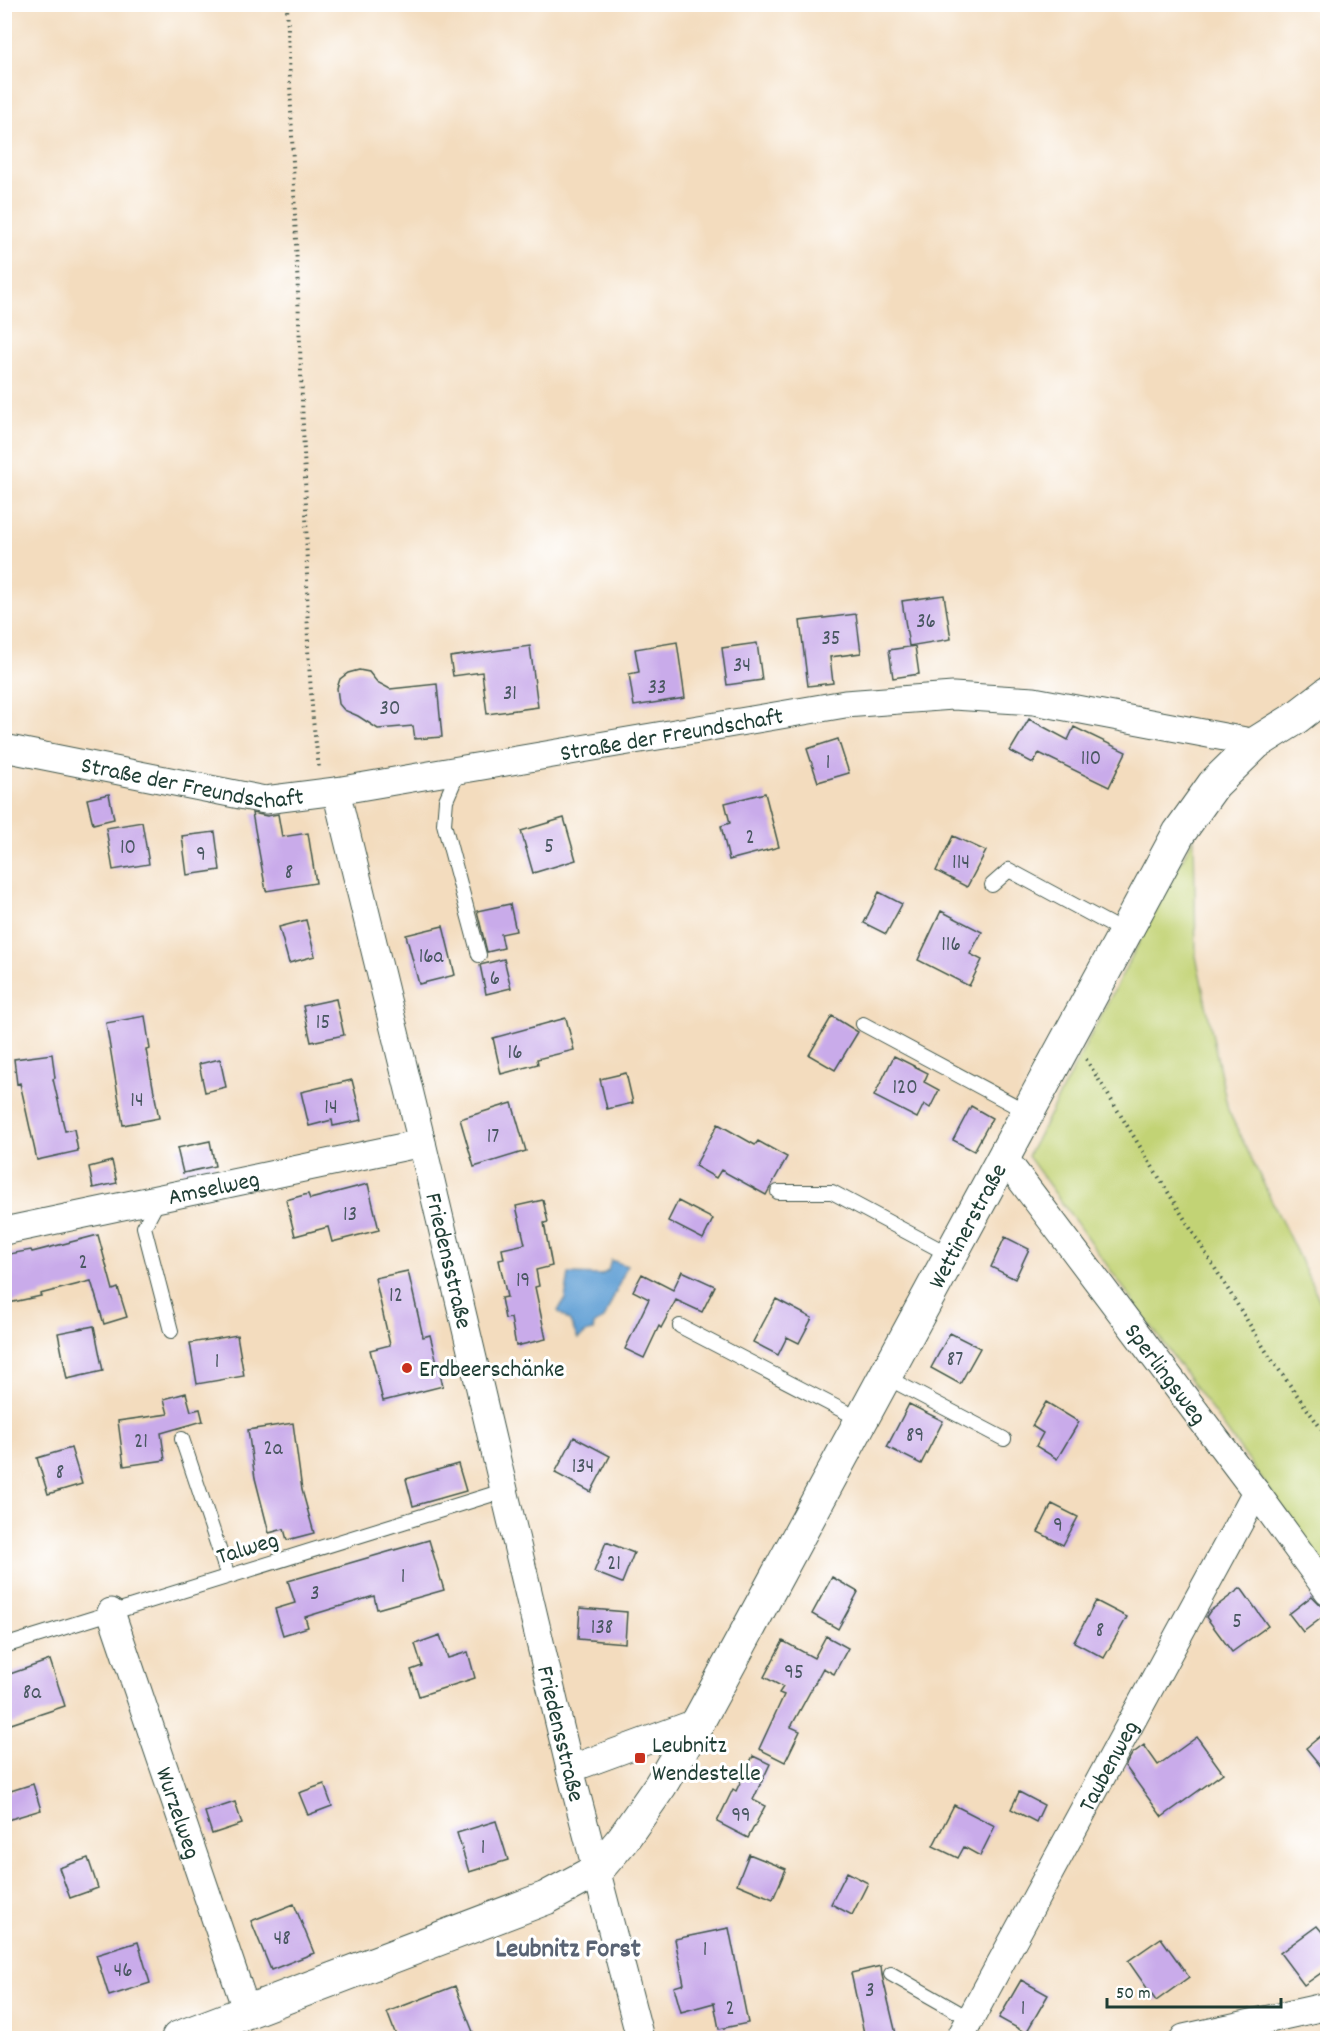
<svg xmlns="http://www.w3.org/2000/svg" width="1332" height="2043" font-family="Dekko,sans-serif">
  <rect width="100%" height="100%" fill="#fff"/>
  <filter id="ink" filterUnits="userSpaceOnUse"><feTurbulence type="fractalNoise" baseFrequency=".0167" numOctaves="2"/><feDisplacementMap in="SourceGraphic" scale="12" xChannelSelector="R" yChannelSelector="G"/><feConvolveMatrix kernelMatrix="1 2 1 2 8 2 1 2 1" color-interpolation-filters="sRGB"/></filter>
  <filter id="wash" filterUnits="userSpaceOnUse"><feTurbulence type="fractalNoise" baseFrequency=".008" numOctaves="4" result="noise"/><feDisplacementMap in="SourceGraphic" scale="24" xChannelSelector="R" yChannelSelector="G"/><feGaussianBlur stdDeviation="1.35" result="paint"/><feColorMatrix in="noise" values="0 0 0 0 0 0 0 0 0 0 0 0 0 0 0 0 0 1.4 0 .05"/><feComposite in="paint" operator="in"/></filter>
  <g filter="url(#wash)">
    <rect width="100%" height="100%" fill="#f3dcbe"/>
    <path fill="#c2d375" stroke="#708854" stroke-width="1.5" d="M1194 837 1196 956 1228 1110 1321 1303 1327 1311V1569L1028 1156Z"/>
    <path fill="#63a1d5" stroke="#416f84" stroke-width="1.5" d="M611 1260 627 1266 604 1319 594 1324 593 1331 588 1332 578 1339 570 1322 558 1311 565 1299 569 1274 601 1275 608 1271Z"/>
    <g id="blocks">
      <path fill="#c9abea" d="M944 595 951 639 909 646 902 601Z
        M856 614 861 653 830 657 833 683 808 686 800 621Z
        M677 642 685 698 634 706 629 674 639 672 635 649Z
        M757 643 762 680 727 685 722 648Z
        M530 646 538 707 487 714 482 672 453 676 450 657Z
        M915 646 919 674 893 678 889 650Z
        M359 670 369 672 377 682 390 689 437 684 442 737 415 739 413 726 378 729 358 716 344 710 339 704 337 688 340 679 348 673Z
        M1029 719 1068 740 1074 727 1126 752 1109 787 1039 753 1033 763 1010 751Z
        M838 739 849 773 818 782 807 749Z
        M765 793 779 847 729 860 721 826 730 823 725 803Z
        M109 794 114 819 93 824 87 799Z
        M252 813 267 816 278 814 282 837 308 833 316 883 266 891Z
        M564 818 576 860 533 873 521 831Z
        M142 822 149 864 113 870 106 828Z
        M215 832 220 870 187 875 182 836Z
        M953 836 986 851 967 887 936 871Z
        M879 892 902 904 886 934 864 923Z
        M510 904 516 931 501 934 504 948 487 952 477 911Z
        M941 911 982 932 970 954 982 960 969 986 918 960Z
        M306 920 315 956 289 963 279 927Z
        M443 926 455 975 419 984 406 935Z
        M504 959 511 988 486 994 480 965Z
        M336 999 344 1035 311 1042 303 1006Z
        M145 1016 150 1049 146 1050 159 1118 123 1125 106 1023Z
        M832 1016 858 1032 835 1070 809 1055Z
        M566 1018 574 1050 537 1059 538 1064 501 1074 493 1038Z
        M52 1054 55 1078 53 1079 65 1131 74 1129 78 1151 37 1160 20 1083 17 1084 14 1059Z
        M894 1056 928 1073 924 1082 939 1090 930 1108 924 1104 917 1118 874 1096Z
        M220 1059 226 1087 205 1092 199 1064Z
        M626 1073 633 1103 607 1109 600 1079Z
        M352 1080 362 1120 333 1126 332 1120 309 1126 301 1092Z
        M512 1103 526 1151 474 1167 460 1119Z
        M971 1106 992 1118 974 1151 953 1140Z
        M718 1124 755 1145 758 1141 787 1157 766 1195 721 1170 716 1178 695 1166Z
        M210 1141 215 1166 183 1173 177 1148Z
        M112 1161 117 1183 93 1188 89 1167Z
        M368 1184 379 1230 332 1242 328 1227 295 1236 286 1200 308 1194 310 1199Z
        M543 1200 548 1222 544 1223 552 1266 536 1270 539 1286 535 1287 546 1339 516 1346 511 1318 505 1319 501 1298 507 1297 499 1260 504 1259 502 1249 525 1244 516 1206Z
        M678 1201 713 1219 703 1239 668 1221Z
        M98 1235 113 1290 118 1288 127 1317 104 1324 91 1281 40 1294 41 1296 4 1304V1255L31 1250 32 1252Z
        M1005 1237 1029 1249 1015 1279 991 1267Z
        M408 1271 423 1337 430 1335 443 1386 383 1401 370 1350 390 1345 375 1278Z
        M682 1271 715 1286 702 1312 676 1300 661 1328 659 1326 644 1358 625 1349 649 1299 633 1291 642 1274 673 1290Z
        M776 1299 812 1318 799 1343 787 1337 778 1355 753 1342Z
        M94 1326 103 1371 67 1379 58 1333Z
        M950 1333 980 1348 960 1384 931 1368Z
        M237 1335 244 1376 197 1384 190 1343Z
        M186 1393 191 1411 200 1409 203 1421 161 1433 165 1460 124 1466 118 1421 168 1414 164 1399Z
        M1046 1402 1079 1422 1057 1459 1036 1446 1043 1433 1032 1426Z
        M909 1404 943 1421 921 1464 887 1447Z
        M293 1423 302 1490 314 1533 287 1540 284 1529 269 1533 255 1478 248 1430Z
        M574 1437 610 1456 591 1492 555 1473Z
        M71 1448 82 1484 48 1494 37 1458Z
        M458 1464 466 1491 413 1506 406 1479Z
        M1052 1504 1078 1517 1063 1545 1038 1532Z
        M429 1540 444 1590 377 1609 374 1596 305 1617 308 1627 283 1635 275 1609 295 1603 288 1581Z
        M606 1542 634 1553 622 1583 594 1572Z
        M832 1577 858 1592 838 1629 812 1614Z
        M1241 1588 1268 1626 1232 1652 1206 1617 1210 1611Z
        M1312 1596 1321 1605 1326 1606 1328 1613 1303 1632 1289 1614Z
        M1096 1601 1127 1617 1104 1658 1074 1642Z
        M580 1608 627 1612 625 1643 578 1639Z
        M440 1635 448 1658 468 1652 475 1678 419 1696 411 1670 422 1666 415 1644Z
        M826 1636 848 1648 834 1674 823 1668 791 1727 800 1731 785 1762 759 1749 784 1695 779 1693 783 1687 764 1677 783 1641 814 1658Z
        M50 1660 65 1706 8 1725 4 1714V1676Z
        M1328 1730V1775L1306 1748Z
        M1197 1737 1223 1773 1162 1817 1125 1766 1132 1754 1144 1745 1158 1765Z
        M753 1756 770 1764 753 1800 765 1806 748 1838 717 1822 733 1789 736 1791Z
        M33 1784 41 1810 4 1821V1793Z
        M324 1784 332 1806 308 1815 299 1793Z
        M1019 1792 1044 1805 1036 1822 1011 1809Z
        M235 1802 242 1824 212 1834 205 1812Z
        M954 1805 995 1826 980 1856 964 1847 958 1858 933 1846Z
        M496 1821 508 1860 469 1872 457 1833Z
        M749 1854 786 1869 773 1899 737 1884Z
        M88 1858 98 1888 70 1898 59 1868Z
        M847 1872 868 1883 852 1915 831 1904Z
        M294 1904 314 1953 271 1970 251 1921Z
        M1317 1926 1328 1939V1968L1304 1985 1280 1953Z
        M729 1928 748 2023 719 2029 714 2003 681 2012 674 1987 684 1984 675 1939Z
        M1161 1938 1189 1977 1156 2001 1128 1961Z
        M138 1942 150 1983 109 1996 96 1955Z
        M881 1966 882 1975 897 2038H865L851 1973Z
        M1021 1980 1048 1995 1026 2033 999 2018Z
        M455 1986 473 2032 456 2038H397L387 2012Z"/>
    </g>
  </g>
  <g filter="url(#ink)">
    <use href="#blocks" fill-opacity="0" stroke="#3f5549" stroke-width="1.5"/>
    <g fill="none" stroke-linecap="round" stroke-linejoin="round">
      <defs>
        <path id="service" d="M459 770 446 800 444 824 479 955
          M992 885 1009 870 1124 932
          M863 1024 1027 1112
          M778 1192H832L950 1255
          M159 1199 144 1227 171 1331
          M680 1326 861 1420
          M884 1376 1004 1439
          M182 1439 228 1576
          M4 1646 503 1491
          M891 1974 970 2019"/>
        <g id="minor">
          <path id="s1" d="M4 748 265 800 336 791 845 704 953 696 1034 701 1256 743"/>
          <path id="s2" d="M336 791 422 1143 570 1769 640 2038"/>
          <path id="s3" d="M1003 1156 1256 1492 1328 1591"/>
          <path id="s4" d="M4 1231 422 1143"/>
          <path id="s5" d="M111 1612 247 2012"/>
          <path d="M570 1769 698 1722"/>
          <path id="s6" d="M960 2038 1256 1492"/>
          <path d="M1184 2038 1328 2006"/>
        </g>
        <g id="tertiary">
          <path id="s7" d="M178 2038 546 1898 596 1871 623 1839 660 1786 698 1722 1179 833 1214 784 1256 743 1293 720 1328 693"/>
        </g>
      </defs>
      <use href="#service" stroke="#3f5549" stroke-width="16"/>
      <use href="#minor" stroke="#3f5549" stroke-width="29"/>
      <use href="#tertiary" stroke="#3f5549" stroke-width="35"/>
      <path stroke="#3f5549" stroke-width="4" stroke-dasharray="1.5 4.5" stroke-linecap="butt" d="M287 4 306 505 308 650 313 720 319 768
        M1086 1059 1269 1356 1328 1438"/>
      <use href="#service" stroke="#fff" stroke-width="14"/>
      <use href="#minor" stroke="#fff" stroke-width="27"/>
      <use href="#tertiary" stroke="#fff" stroke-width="33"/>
    </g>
  </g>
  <g fill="#c8321e" stroke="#fff" stroke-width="2">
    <circle cx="407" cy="1368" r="6"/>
    <rect x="634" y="1752" width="12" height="12" rx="3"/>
  </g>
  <g text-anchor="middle" stroke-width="6" stroke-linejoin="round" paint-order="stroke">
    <g font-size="21" fill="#4a5862">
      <text x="926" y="627">36</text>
      <text x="831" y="644">35</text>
      <text x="742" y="671">34</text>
      <text x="657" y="693">33</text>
      <text x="510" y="699">31</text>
      <text x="390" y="714">30</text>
      <text x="1091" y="764">110</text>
      <text x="828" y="768">1</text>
      <text x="750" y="843">2</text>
      <text x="549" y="852">5</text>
      <text x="128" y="853">10</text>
      <text x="201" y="860">9</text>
      <text x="961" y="868">114</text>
      <text x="289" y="878">8</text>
      <text x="951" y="950">116</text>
      <text x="431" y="962">16a</text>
      <text x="495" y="984">6</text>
      <text x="323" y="1028">15</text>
      <text x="515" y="1058">16</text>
      <text x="905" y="1093">120</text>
      <text x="137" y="1106">14</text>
      <text x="331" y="1113">14</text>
      <text x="493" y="1142">17</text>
      <text x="350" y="1220">13</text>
      <text x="83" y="1268">2</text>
      <text x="523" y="1286">19</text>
      <text x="396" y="1301">12</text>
      <text x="955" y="1365">87</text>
      <text x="217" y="1367">1</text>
      <text x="915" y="1441">89</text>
      <text x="141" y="1447">21</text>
      <text x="273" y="1454">2a</text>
      <text x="583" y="1472">134</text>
      <text x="60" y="1478">8</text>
      <text x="1058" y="1531">9</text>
      <text x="614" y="1569">21</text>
      <text x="403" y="1582">1</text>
      <text x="315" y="1599">3</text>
      <text x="1237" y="1627">5</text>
      <text x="602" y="1633">138</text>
      <text x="1100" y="1636">8</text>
      <text x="794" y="1678">95</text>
      <text x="32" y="1698">8a</text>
      <text x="741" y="1821">99</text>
      <text x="483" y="1853">1</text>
      <text x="282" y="1944">48</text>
      <text x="705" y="1955">1</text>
      <text x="123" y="1976">46</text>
      <text x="870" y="1996">3</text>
      <text x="730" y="2014">2</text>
      <text x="1023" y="2014">1</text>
    </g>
    <g font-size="24" fill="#1f3d34" stroke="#fff">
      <text dy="8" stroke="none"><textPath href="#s1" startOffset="678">Straße der Freundschaft</textPath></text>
      <text dy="8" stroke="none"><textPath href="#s1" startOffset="192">Straße der Freundschaft</textPath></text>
      <text dy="8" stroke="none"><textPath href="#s4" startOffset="214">Amselweg</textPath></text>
      <text dy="8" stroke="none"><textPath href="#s7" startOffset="1196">Wettinerstraße</textPath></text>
      <text dy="8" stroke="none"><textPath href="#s2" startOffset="483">Friedensstraße</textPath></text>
      <text dy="8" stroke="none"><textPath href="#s3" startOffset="272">Sperlingsweg</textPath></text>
      <text transform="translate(247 1547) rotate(-17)" y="8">Talweg</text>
      <text dy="8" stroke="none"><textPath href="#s2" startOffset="969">Friedensstraße</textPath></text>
      <text dy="8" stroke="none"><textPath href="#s6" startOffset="310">Taubenweg</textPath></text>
      <text dy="8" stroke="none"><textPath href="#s5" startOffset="212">Wurzelweg</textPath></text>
    </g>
    <g font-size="24" fill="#1f3d34" stroke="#fff" text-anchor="start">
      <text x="419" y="1376">Erdbeerschänke</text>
      <text x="652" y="1752">Leubnitz<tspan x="652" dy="28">Wendestelle</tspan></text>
    </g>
    <g font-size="27" font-weight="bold" fill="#5a6474" stroke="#fff">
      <text x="568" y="1956">Leubnitz Forst</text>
    </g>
  </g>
  <rect width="1332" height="2043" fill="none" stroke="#fff" stroke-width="24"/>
  <path d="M1107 1998v9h174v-9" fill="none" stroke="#1f3d34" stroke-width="3"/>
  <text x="1116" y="1998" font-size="18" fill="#1f3d34" stroke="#ffffff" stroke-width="4.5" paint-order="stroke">50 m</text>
</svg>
